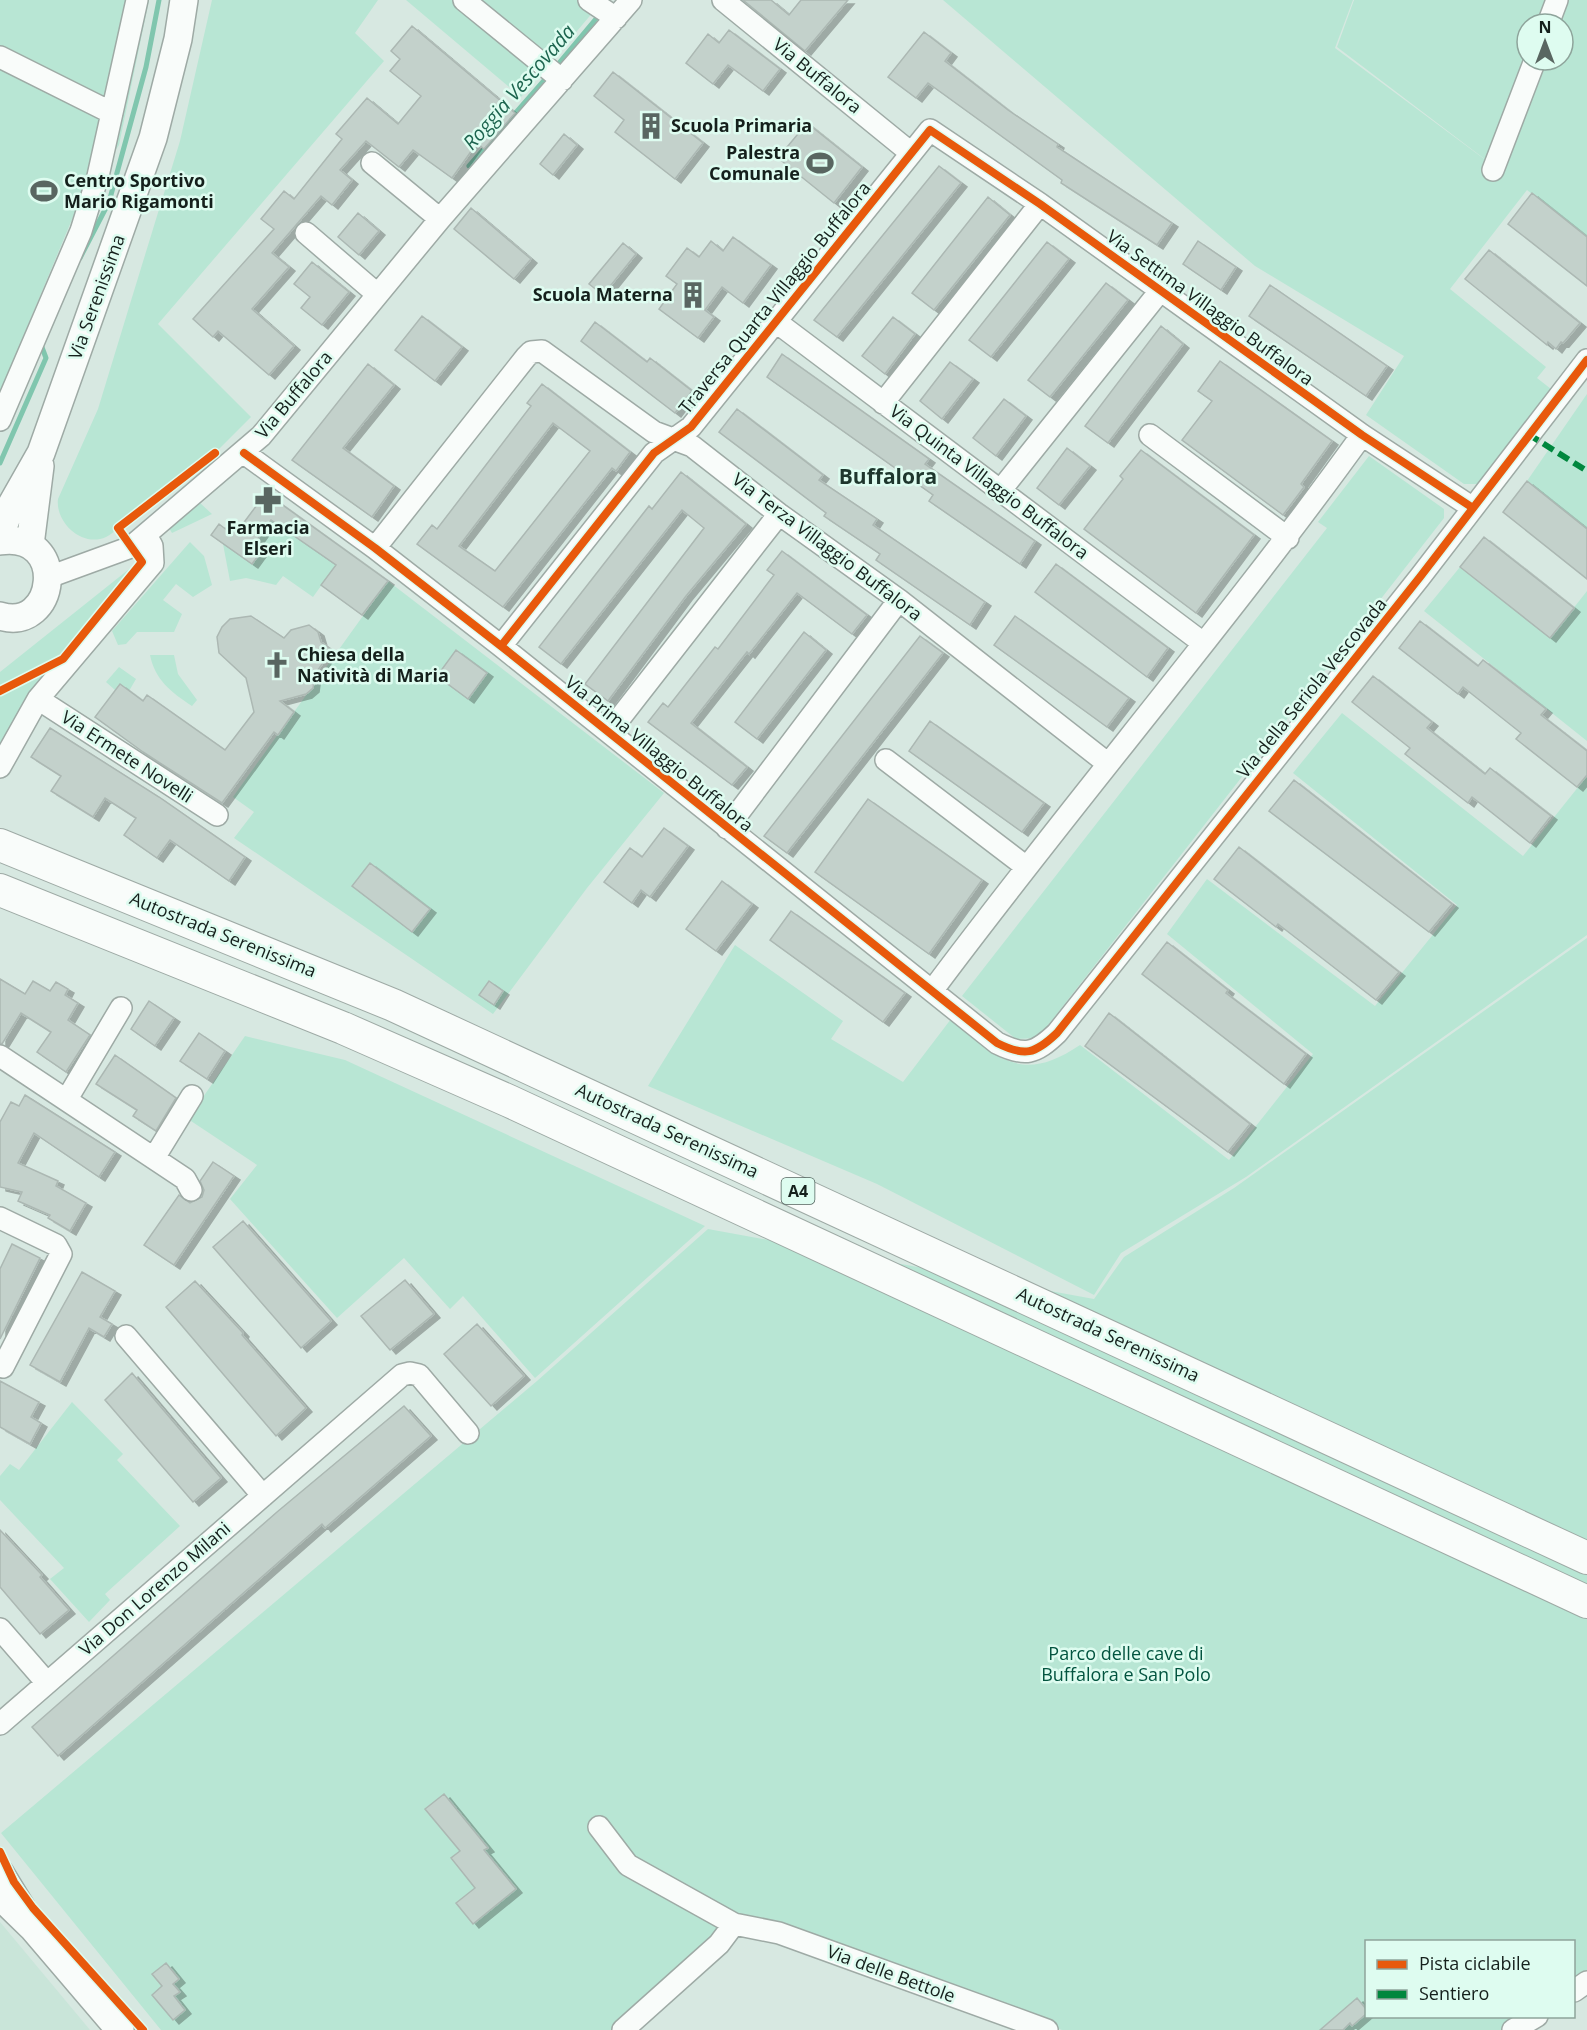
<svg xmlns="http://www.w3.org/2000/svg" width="1587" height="2030" font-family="'Open Sans',sans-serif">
  <defs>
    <filter id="shadow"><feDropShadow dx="6" dy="4" stdDeviation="0" flood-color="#0004"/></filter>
  </defs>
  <rect width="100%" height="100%" fill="#d7e8e1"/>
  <path fill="#c9e5d9" d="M0 1922 90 2030H0Z"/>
  <path fill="#b8e6d4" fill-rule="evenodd" d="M0 0H149L119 145 78 205 0 392Z
    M212 0H378L355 33 384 61 158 324 251 417 215 453 118 528C115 531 110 535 106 537 82 548 55 522 58 499L98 409 130 304 180 141Z
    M406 0H578L594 11 521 97Z
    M943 0H1353L1335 48 1507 176 1337 47 1354 0H1587V238L1527 190 1450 289 1546 367 1537 378 1551 389 1478 484H1464L1366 415 1404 356 1255 266ZM1527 24H1563V60H1527Z
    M1587 394V529L1527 481Z
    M1369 456 1444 509V518L1038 1038 1016 1039 962 996 1327 528 1318 522Z
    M199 502 212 514 172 533 169 528Z
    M271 520 336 565 313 597 283 576 276 585 246 578 230 581 223 544 252 564 260 553 252 547Z
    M190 542 204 556 212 585 193 597 176 584 163 600 182 614 174 632H137L126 644 118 645 112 631Z
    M138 562 29 694 0 745V672Z
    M1460 567 1550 638 1587 591V741L1424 611Z
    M388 581 664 793 587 888 493 1014 234 838 254 812 233 797Z
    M150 655H174L178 674 197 700 192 706C171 692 155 680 150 655Z
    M119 667 136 679 129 691 120 684 115 690 106 682Z
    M1342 713 1523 856 1587 776V935L1246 1177 1121 1253 1094 1295 877 1184 648 1086 735 945 843 1021 831 1039 903 1082 951 1019C998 1058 1021 1085 1080 1045L1229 1160 1313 1054 1167 934 1207 879 1375 1006 1457 905 1293 773Z
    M1587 938V1977L1574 1987V1942H1366V2016L1532 2017 1506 2030H1062L779 1929 750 1923 616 2030H161L1 1833 537 1381 708 1229 1094 1299 1124 1257 1234 1188Z
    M245 1036 345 1060 705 1226 535 1378 463 1296 450 1309 404 1258 337 1318 230 1199 257 1165 188 1119Z
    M72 1402 123 1454 117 1460 180 1526 105 1594 110 1600 89 1622 50 1579 64 1568 0 1500V1476L10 1464 19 1470Z"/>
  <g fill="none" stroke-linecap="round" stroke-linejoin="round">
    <path stroke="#80c6ae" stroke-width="5" d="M554 69 600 14
      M469 166 548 76
      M80 258 109 202 146 67 159 0
      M0 463 46 358 40 342"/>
  </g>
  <path fill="#c3d1cb" stroke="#acb8b3" stroke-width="1.5" fill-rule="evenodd" filter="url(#shadow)" d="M743 0H771L789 15 801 0H848L805 51Z
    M412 26 515 113 484 149 477 143 452 178 413 150 399 167 366 141 340 170 352 180 332 205 321 196 272 253 289 267 252 309 294 346 269 375 218 331 213 337 193 319 274 229 261 219 284 191 294 199 342 139 336 134 367 98 398 124 421 96 390 71 400 59 391 51Z
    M729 30 780 69 763 91 728 65 713 84 686 63 708 34 719 43Z
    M924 32 951 53 945 61 1008 110 1058 144 1057 147 1172 223 1157 245 1061 183 1062 180 928 83 916 98 888 77Z
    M613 72 703 143 675 179 615 132 624 120 594 96Z
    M807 123 862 167 834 203 778 158Z
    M564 134 577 145 553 175 540 164Z
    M939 166 961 183 837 337 814 320Z
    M1532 193 1587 237V286L1508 224Z
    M988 197 1010 215 934 310 912 293Z
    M471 208 531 259 514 279 454 229Z
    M358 213 379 231 359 255 338 237Z
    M733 237 771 265 743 303 722 287 705 310 714 317 698 338 659 309 677 284 666 276 687 248 699 257 711 241 723 251Z
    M1198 241 1236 267 1221 290 1183 264Z
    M1047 242 1069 259 991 357 969 340Z
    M623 243 636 254 603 295 589 284Z
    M1489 250 1580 323 1563 343 1561 342 1556 349 1548 342 1547 345 1465 279Z
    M312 262 349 292 322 325 301 308 310 297 294 284Z
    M1106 283 1128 300 1050 397 1028 380Z
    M1270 285 1387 366 1366 396 1249 316Z
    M422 316 462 347 435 381 395 350Z
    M893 317 915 334 885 374 862 356Z
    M595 322 647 362 650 358 692 391 675 413 581 341Z
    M1161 326 1183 344 1108 443 1085 426Z
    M782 354 929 459 925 464 1035 541 1020 564 929 501 933 495 767 377Z
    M1220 361 1332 441 1301 484 1304 487 1283 515 1182 440 1212 401 1198 391Z
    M950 362 973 379 942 419 920 401Z
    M368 364 394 385 343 448 394 486 372 517 292 460Z
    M542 384 630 452 616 471 612 468 503 607 417 544 432 525 437 529 531 406 527 403ZM553 423 590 451 495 571 459 546Z
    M1004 399 1026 416 996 456 973 438Z
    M737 409 823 475 819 480 877 519 873 525 985 602 970 625 876 560 880 554 824 516 826 513 719 432Z
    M1067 448 1090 466 1059 505 1037 488Z
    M1141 450 1254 535 1196 613 1084 529 1123 479 1120 476Z
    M681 472 746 524 686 596 608 701 585 684 704 528 682 510 561 664 539 647 649 506 652 509Z
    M1527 481 1587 529V579L1503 512Z
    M266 493 388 581 362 615 321 585 336 565 271 520 252 547 260 553 252 564 211 535 219 524 228 531 234 524 239 529Z
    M1484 537 1574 608 1550 638 1460 567Z
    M782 551 867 615 852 634 797 593 749 654 747 652 691 723 747 767 732 785 648 722 663 703 668 707 715 647 718 649 774 575 767 570Z
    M1056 564 1168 648 1147 677 1035 592Z
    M251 616 284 638 291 630 309 625 318 632 321 642 332 650 315 674 313 688 306 694 280 701 294 712 278 735 274 732 222 803 143 752 95 717 120 684 143 701 147 695 225 750 254 712 246 678 219 653 217 637 222 627 230 619Z
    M1015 616 1129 698 1107 727 994 645Z
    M1420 621 1478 666 1483 660 1546 709 1541 715 1587 751V775L1577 787 1516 739 1521 733 1463 687 1458 694 1399 648Z
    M804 632 826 650 757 739 735 722Z
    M920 636 943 653 787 853 764 836Z
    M456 650 487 673 468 699 437 676Z
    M1373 676 1432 722 1427 728 1485 774 1490 768 1551 816 1530 843 1472 797 1468 803 1405 754 1410 748 1352 702Z
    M930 721 1044 803 1022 832 909 751Z
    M50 728 159 797 245 857 229 881 170 840 157 858 124 835 136 818 105 798 93 817 51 791 61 776 31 757Z
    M1294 780 1452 904 1429 932 1269 811Z
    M868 799 982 880 929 954 815 872Z
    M664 828 688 846 650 897 641 890 632 903 604 882 630 848 642 857Z
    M1239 847 1399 972 1376 1000 1278 924 1276 927 1214 879Z
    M370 863 430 909 412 932 352 886Z
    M722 881 752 904 716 951 686 929Z
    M791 911 905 993 883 1022 770 940Z
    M1167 942 1228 990 1226 993 1306 1054 1284 1084 1142 974Z
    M0 979 25 994 33 981 50 991 56 982 68 989 65 995 78 1003 68 1020 90 1035 66 1072 37 1052 51 1032 21 1013 2 1044 0 1043Z
    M489 981 503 991 494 1005 479 995Z
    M149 1001 174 1018 155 1046 131 1029Z
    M1109 1013 1250 1124 1228 1152 1085 1046Z
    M199 1033 225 1051 207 1079 180 1061Z
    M115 1055 176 1098 156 1131 133 1116 137 1110 96 1084Z
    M25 1095 115 1152 99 1177 34 1133 18 1163 58 1181 56 1186 86 1203 70 1231 48 1218 50 1215 18 1201 22 1192 0 1187V1122L11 1102 19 1106Z
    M213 1162 234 1176 174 1265 144 1245 179 1195 190 1203 202 1197 204 1190 200 1181Z
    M243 1221 331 1321 301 1348 213 1247Z
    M12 1244 40 1258 0 1339V1269Z
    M82 1272 115 1291 100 1317 112 1324 104 1337 89 1328 60 1382 30 1365Z
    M405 1280 434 1314 390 1350 361 1316Z
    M195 1281 243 1333 242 1335 306 1408 276 1436 166 1307Z
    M477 1324 524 1376 491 1406 444 1354Z
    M132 1373 221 1478 193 1502 105 1400Z
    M0 1381 39 1402 31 1417 41 1423 30 1444 0 1427Z
    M404 1406 431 1436 325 1528 322 1524 58 1756 32 1727 277 1512Z
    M0 1530 42 1575 40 1577 69 1610 40 1634 0 1587Z
    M444 1794 488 1848 484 1850 516 1889 473 1924 456 1903 475 1888 451 1858 460 1851 425 1809Z
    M166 1963 179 1979 173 1984 180 1992 174 1996 185 2010 173 2020 152 1995 162 1986 152 1974Z
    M1357 1998 1366 2009V2014L1352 2026 1350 2023 1343 2030H1320Z"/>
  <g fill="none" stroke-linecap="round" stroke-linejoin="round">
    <defs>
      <path id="minor" d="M464 0 562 80
        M589 0 616 18
        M723 0 911 153
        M1548 24 1557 0
        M0 57 112 113
        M372 163 440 219
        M1493 170 1535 60
        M306 233 377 294
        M775 321 1203 643
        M883 403 1040 204
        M0 420 81 231 98 176 137 0
        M1150 435 1288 538
        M244 453 375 548 501 646 997 1043C1025 1057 1035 1054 1057 1033L1420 577 1587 360
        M1000 491 1160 291
        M375 548 526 357 531 352 542 351 654 432 692 446 779 514 899 600 1107 763
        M49 577 131 547 261 436 440 219 631 0
        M501 646 654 453 691 427 930 130 1040 204 1362 435 1473 508
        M38 699 217 815
        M609 732 779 514
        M886 760 1025 866
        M0 767 38 699 153 563 152 546 146 535
        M727 828 899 600
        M932 991C1072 803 1225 625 1362 435
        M0 1056 185 1179 191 1190
        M67 1099 121 1008
        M154 1158 192 1096
        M0 1218 56 1245 61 1254 3 1367
        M126 1336 263 1496
        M0 1629 47 1683
        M0 1724 402 1375 410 1373 419 1375 468 1433
        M599 1827 628 1865 734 1924 779 1933 1047 2030
        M1574 1991 1587 1982
        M623 2030 719 1944 734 1924
        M1513 2030 1537 2016"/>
      <path id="major" d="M0 535 12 504 41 453 153 138 178 39 184 0
        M0 541C70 531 56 634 0 616
        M30 545 40 466
        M0 1873 22 1909
        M0 1896 33 1928 120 2030"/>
      <path id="highway" d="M0 845 393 1005 1587 1558
        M0 890 343 1028 509 1101 1587 1602"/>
    </defs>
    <use href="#minor" stroke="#9eaaa5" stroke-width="24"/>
    <use href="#major" stroke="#9eaaa5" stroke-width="30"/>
    <use href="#highway" stroke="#9eaaa5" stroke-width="34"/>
    <use href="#minor" stroke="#f9fcfa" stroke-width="21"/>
    <use href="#major" stroke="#f9fcfa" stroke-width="27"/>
    <use href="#highway" stroke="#f9fcfa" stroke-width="32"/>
    <path stroke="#00873e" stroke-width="6" stroke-dasharray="12 6" stroke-linecap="butt" d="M1528 434 1587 471"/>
    <defs>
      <path id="cycleway" d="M244 453 375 548 501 646 997 1043C1025 1057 1035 1054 1057 1033L1420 577 1587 360
        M501 646 654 453 691 427 930 130 1040 204 1362 435 1473 508
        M0 691 63 659 142 562 118 528 215 453
        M0 1852 14 1882 33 1908 143 2030"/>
    </defs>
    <use href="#cycleway" stroke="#defcf0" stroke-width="11"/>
    <use href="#cycleway" stroke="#e8590c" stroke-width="8"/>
  </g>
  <defs>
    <symbol id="building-bare" viewBox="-9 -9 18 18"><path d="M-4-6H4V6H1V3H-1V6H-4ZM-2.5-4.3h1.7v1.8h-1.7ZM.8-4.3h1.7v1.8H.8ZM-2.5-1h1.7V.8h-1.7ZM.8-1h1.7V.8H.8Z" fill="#596661" stroke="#defcf0" stroke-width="2.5" paint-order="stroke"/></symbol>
    <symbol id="stadium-bare" viewBox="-9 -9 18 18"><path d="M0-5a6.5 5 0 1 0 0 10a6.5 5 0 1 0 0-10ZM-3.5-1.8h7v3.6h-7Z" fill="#596661" stroke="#defcf0" stroke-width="2.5" paint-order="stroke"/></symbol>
    <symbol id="pharmacy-bare" viewBox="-9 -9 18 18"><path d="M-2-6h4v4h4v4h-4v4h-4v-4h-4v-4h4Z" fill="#596661" stroke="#defcf0" stroke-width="2.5" paint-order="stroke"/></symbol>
    <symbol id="church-bare" viewBox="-9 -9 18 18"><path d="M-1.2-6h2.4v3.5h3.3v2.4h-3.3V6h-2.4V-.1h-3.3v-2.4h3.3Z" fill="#596661" stroke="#defcf0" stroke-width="2.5" paint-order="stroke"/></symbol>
  </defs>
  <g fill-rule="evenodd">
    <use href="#building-bare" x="632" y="107" width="38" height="38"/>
    <use href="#stadium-bare" x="801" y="144" width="38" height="38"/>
    <use href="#stadium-bare" x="25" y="172" width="38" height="38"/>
    <use href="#building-bare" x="674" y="276" width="38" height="38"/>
    <use href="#pharmacy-bare" x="249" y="481" width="38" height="38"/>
    <use href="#church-bare" x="258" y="646" width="38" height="38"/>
  </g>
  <g text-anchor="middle" stroke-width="5" stroke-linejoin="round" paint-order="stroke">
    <rect fill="#defcf0" stroke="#51625c" stroke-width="1.5" x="781.5" y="1178" width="33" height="26" rx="4.5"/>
    <g font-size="16" font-weight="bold" fill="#15201c">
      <text x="798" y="1197">A4</text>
    </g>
    <g font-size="18" fill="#15201c" stroke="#defcf0">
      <text transform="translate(817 76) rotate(39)" y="6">Via Buffalora</text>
      <text transform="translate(97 297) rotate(-70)" y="6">Via Serenissima</text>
      <text transform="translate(775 298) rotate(-51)" y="6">Traversa Quarta Villaggio Buffalora</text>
      <text transform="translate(1210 308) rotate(36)" y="6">Via Settima Villaggio Buffalora</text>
      <text transform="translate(294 395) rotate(-50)" y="6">Via Buffalora</text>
      <text transform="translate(989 482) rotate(37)" y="6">Via Quinta Villaggio Buffalora</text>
      <text transform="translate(827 547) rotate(37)" y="6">Via Terza Villaggio Buffalora</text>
      <text transform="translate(1312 688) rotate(-51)" y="6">Via della Seriola Vescovada</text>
      <text transform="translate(659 754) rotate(39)" y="6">Via Prima Villaggio Buffalora</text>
      <text transform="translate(127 757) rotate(33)" y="6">Via Ermete Novelli</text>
      <text transform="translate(223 935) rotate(22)" y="6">Autostrada Serenissima</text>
      <text transform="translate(667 1131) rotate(25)" y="6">Autostrada Serenissima</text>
      <text transform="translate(1108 1335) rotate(25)" y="6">Autostrada Serenissima</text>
      <text transform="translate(155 1589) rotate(-41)" y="6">Via Don Lorenzo Milani</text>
      <text transform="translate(891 1974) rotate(20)" y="6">Via delle Bettole</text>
    </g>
    <g font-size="18" font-weight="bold" fill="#15201c" stroke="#defcf0" text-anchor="start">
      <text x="671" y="132">Scuola Primaria</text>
      <text x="800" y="159" text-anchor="end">Palestra<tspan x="800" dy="21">Comunale</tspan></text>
      <text x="64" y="187">Centro Sportivo<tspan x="64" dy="21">Mario Rigamonti</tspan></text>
      <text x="673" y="301" text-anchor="end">Scuola Materna</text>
      <text x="268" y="534" text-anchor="middle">Farmacia<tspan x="268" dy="21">Elseri</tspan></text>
      <text x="297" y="661">Chiesa della<tspan x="297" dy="21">Natività di Maria</tspan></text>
    </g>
    <g font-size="18" fill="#02543f" stroke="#defcf0">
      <text x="1126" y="1660">Parco delle cave di<tspan x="1126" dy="21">Buffalora e San Polo</tspan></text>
    </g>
    <g font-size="20" font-style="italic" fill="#1c644e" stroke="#defcf0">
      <text transform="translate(519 87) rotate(-49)" y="7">Roggia Vescovada</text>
    </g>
    <g font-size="21" font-weight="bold" fill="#1e362d" stroke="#defcf0">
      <text x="888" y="484">Buffalora</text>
    </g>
  </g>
  <rect x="1365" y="1940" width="210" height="78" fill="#defcf0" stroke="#8ea49b" stroke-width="1.5"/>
  <rect x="1377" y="1960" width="30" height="9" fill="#e8590c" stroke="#8ea49b" stroke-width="1.5"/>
  <text x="1419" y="1970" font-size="18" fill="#15201c">Pista ciclabile</text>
  <rect x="1377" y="1990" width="30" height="9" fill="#00873e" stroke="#8ea49b" stroke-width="1.5"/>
  <text x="1419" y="2000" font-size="18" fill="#15201c">Sentiero</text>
  <g transform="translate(1545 42)"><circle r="28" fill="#defcf0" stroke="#8ea49b" stroke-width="1.5"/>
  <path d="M0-4.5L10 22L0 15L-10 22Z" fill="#596661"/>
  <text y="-9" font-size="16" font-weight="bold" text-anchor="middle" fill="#15201c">N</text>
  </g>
</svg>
